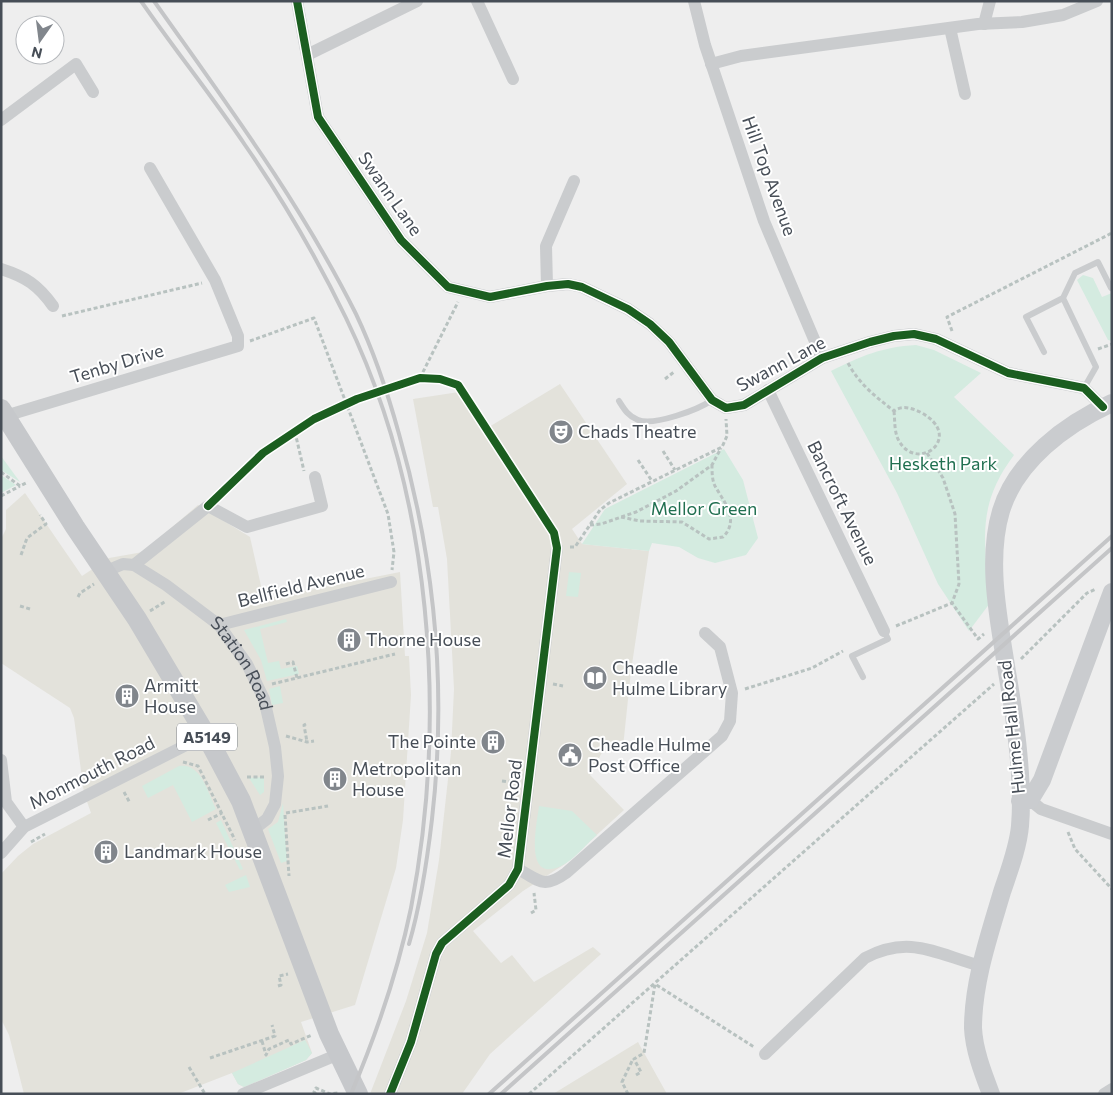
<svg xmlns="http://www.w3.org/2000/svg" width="1113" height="1095" font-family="Commissioner,sans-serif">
  <rect width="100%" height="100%" fill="#eee"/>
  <path fill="#e3e2db" d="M560 384 627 484 572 529 582 544 649 551 631 671 623 747 606 745 590 775 624 810 565 864 523 891 473 931 501 963 512 955 534 982 593 947 601 954 490 1054 462 1094H370L406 1001 427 933 439 860 451 752 454 689 447 559 438 507H433L413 399 459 392 484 430Z
    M25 493 82 576 109 558 143 552 198 505 250 537 264 599 400 572 405 656H409L411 695 403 820 396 868 355 1005 301 1022 312 1053 306 1060 244 1087 238 1084 232 1073 178 1094H24L9 1035 1 1019V874L18 856 33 844 91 813 84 793 74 718 70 708 1 663V539L6 529V510Z
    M638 1042 667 1094H553Z"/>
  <path fill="#d4ebe0" d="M1083 275 1093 278 1102 297 1112 293V341L1108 340 1077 280Z
    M916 345 934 350 981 373 954 397 1014 455C975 507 985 542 990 603L969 631 938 584 897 493 831 371C861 356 882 347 916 345Z
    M724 449 743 480 758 538 746 555 715 563 698 558 679 547 652 543 649 551 582 544 605 509Z
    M1 456 20 482 1 470Z
    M1 475 16 485 1 493Z
    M569 572 581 573 578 597 566 596Z
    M286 619 287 622 260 629 268 663 279 661 281 669 297 666 299 674 267 681 261 660 244 630Z
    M280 686 283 703 272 705 269 689Z
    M179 766C201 762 208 793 216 809L192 822 173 785 148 798 142 786Z
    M264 777V792L260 795 249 778Z
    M283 803 287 861 281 863 268 829 278 822Z
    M539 806 572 811 597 835C586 844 574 860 561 866 523 884 537 823 539 806Z
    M221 820 243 869 240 870 216 823Z
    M246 875 250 887 229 892 225 885Z
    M305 1040 312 1053 306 1060 244 1087 238 1084 232 1073Z"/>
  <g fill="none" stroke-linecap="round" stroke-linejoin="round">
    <path stroke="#b8c2c0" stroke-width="3" stroke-dasharray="4 2.5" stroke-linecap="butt" d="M62 316 202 283
      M952 331 947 317 1112 233
      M250 341 314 318 388 514 394 552 392 570
      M1098 349 1112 344
      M848 363C859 384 876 397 894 411 902 405 912 408 920 412 966 436 918 474 899 441 894 432 895 421 894 411
      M420 378 458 302
      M665 379 674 372
      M295 432 304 471
      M663 451 675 470
      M927 453 943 478 955 514 959 584 952 603
      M638 460 652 481
      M1 472 20 486 28 482
      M1 496 20 486
      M621 517 640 521 682 522 709 539 723 537C740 520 724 502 715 486 712 480 712 472 712 465
      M590 525 601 524 636 512 676 491 712 465 721 448
      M570 547H575L600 510 609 503 722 447 727 436 726 419
      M21 555 27 538 46 524 40 515
      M78 597 80 593 94 584
      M20 606 30 609
      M150 611 166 601
      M896 626 952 603 978 639 984 634
      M1021 659 1087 593 1096 589
      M286 664 293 662 297 678
      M272 684 395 654
      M553 684 563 686
      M745 689 812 668 843 651
      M306 724 304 725 307 742
      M286 736 307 742 314 741
      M183 762 198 766 235 840
      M247 777H266
      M502 781 517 783
      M124 792 130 803
      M286 813 328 806
      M285 815 289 876
      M208 820 222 813
      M1068 832 1075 849 1112 889
      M31 842 45 834
      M531 913 536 910 534 893
      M278 986 281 985 279 976 288 974
      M262 1041 266 1055 269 1049 289 1040 291 1044 312 1035
      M210 1058 275 1036 272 1025
      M189 1067 205 1094
      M636 1075 641 1072 634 1059 644 1053 655 984 754 1047
      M316 1094 314 1092 316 1088 330 1094 338 1093
      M529 1094 994 684
      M628 1094 622 1082 633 1059"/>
    <path stroke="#caccce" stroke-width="6" d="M1063 298 1075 273 1098 262 1111 288
      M1044 352 1026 317 1063 298 1096 367 1084 388
      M619 401C624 409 628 416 638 420 654 426 698 410 712 400
      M863 677 852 656 888 639 884 631"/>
    <g stroke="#caccce" stroke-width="12">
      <path d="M297 1 318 117 401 240 448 287 490 297 547 286 568 284 582 287 628 309 650 324 669 342 712 400 726 408 744 405 822 358 870 342 894 336 914 334 936 339 1008 373 1084 388 1103 407"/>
      <path d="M477 1 513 79"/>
      <path d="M694 1 705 45 764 221 822 358"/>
      <path d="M984 24 990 1"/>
      <path d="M950 28 965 94"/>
      <path d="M307 55 417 1"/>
      <path d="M711 64 741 56 978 24 1022 22 1063 15 1097 1"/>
      <path d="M1 120 76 64 93 92"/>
      <path d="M1 269C26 277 38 285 53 306"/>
      <path d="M547 286 546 246 574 181"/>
      <path d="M768 390 884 631"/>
      <path d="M5 416 238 346V336L215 280 150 168"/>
      <path d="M134 565 208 506 247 527 322 506 315 477"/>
      <path id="s1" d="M104 572 123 564 134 565 166 585 219 625 247 664 264 699 275 747 278 776 275 804 267 819 253 830"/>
      <path d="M219 625 391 582"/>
      <path d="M1 760 6 802 24 827"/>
      <path d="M1030 800 1041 809 1112 834"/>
      <path d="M1 853 24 827 206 735"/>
      <path d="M518 869C540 881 544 889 566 873L722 736 730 721 732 693 720 647 705 633"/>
      <path d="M765 1054 865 958C910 934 936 954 981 966"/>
      <path d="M243 1094 339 1054"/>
      <path d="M390 1094 411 1042 436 954 442 943 509 885 518 869 557 548"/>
      <path d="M1104 1094 1112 1089"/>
    </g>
    <path stroke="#cacccf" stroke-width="18" d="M1020 801 1030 800 1042 780 1112 592
      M991 1094C983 1073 974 1050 973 1028 973 982 989 936 1002 892 1009 871 1018 848 1020 826 1024 780 1015 718 1007 672 999 621 986 561 1001 511 1016 461 1066 424 1112 403"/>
    <path stroke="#c6c8cb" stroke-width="20" d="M1 409 75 527 137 619 206 735 241 801 329 1034 358 1094"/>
    <path stroke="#c4c5c7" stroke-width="4" d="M141 1C175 50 212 96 245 145 283 200 317 258 346 318 432 496 448 716 411 908 398 971 376 1035 351 1094
      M154 1C226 103 300 202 356 314 374 352 388 394 399 434 435 560 447 689 432 819 427 862 421 903 409 944
      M489 1094 1112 536
      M501 1094 1112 548"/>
    <defs>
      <path id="cycleway" d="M297 1 318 117 401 240 448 287 490 297 547 286 568 284 582 287 628 309 650 324 669 342 712 400 726 408 744 405 822 358 870 342 894 336 914 334 936 339 1008 373 1084 388 1103 407
        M208 506 263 453 314 419 357 399 420 378 440 379 458 385 554 533 557 548 518 869 509 885 442 943 436 954 411 1042 390 1094"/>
    </defs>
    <use href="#cycleway" stroke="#fff" stroke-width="11"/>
    <use href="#cycleway" stroke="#1b5e20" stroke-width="8"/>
  </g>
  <defs>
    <symbol id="theatre-disc" viewBox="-11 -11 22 22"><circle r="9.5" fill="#81868c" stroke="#fff"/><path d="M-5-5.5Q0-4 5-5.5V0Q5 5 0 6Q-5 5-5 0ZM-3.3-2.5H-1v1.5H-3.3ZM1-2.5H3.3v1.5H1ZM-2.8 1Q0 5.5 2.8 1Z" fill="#fff"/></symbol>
    <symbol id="building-disc" viewBox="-11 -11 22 22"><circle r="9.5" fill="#81868c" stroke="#fff"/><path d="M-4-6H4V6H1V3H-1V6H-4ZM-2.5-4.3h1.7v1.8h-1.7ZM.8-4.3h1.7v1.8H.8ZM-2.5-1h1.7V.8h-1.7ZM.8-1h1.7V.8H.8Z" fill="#fff"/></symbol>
    <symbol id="library-disc" viewBox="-11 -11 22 22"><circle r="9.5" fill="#81868c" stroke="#fff"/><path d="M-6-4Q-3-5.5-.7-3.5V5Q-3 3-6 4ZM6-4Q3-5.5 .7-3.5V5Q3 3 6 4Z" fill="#fff"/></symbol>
    <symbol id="civic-disc" viewBox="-11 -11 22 22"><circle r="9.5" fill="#81868c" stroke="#fff"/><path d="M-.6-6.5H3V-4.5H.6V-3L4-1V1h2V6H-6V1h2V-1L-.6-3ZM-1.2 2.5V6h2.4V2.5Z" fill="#fff"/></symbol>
  </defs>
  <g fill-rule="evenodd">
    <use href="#theatre-disc" x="547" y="418" width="28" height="28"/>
    <use href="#building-disc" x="335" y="626" width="28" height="28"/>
    <use href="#library-disc" x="581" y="664" width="28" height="28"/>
    <use href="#building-disc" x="113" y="682" width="28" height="28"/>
    <use href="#building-disc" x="479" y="728" width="28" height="28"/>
    <use href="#civic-disc" x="556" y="741" width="28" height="28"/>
    <use href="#building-disc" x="321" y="765" width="28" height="28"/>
    <use href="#building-disc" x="92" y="838" width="28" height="28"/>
  </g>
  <g text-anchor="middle" stroke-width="4" stroke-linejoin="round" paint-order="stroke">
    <rect fill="#fff" stroke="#7e8389" stroke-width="1" x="177" y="723.5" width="60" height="27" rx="4"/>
    <g font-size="16" font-weight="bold" fill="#474e57">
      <text x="207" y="743">A5149</text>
    </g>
    <g font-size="18" fill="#474e57" stroke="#fff">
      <text transform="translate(769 176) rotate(70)" y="6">Hill Top Avenue</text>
      <text transform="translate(390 194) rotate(55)" y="6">Swann Lane</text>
      <text transform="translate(117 364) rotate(-17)" y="6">Tenby Drive</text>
      <text transform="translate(781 364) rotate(-28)" y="6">Swann Lane</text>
      <text transform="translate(842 503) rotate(64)" y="6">Bancroft Avenue</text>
      <text transform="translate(301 586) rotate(-14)" y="6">Bellfield Avenue</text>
      <text dy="6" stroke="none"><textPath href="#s1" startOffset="181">Station Road</textPath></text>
      <text transform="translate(1012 727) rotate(-96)" y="6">Hulme Hall Road</text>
      <text transform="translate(92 773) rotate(-27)" y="6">Monmouth Road</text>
      <text transform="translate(510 809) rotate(-83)" y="6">Mellor Road</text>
    </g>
    <g font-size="18" fill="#474e57" stroke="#fff" text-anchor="start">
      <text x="578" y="438">Chads Theatre</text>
      <text x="366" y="646">Thorne House</text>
      <text x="612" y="674">Cheadle<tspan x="612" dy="21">Hulme Library</tspan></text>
      <text x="144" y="692">Armitt<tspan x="144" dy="21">House</tspan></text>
      <text x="476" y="748" text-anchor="end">The Pointe</text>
      <text x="588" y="751">Cheadle Hulme<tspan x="588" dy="21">Post Office</tspan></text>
      <text x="352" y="775">Metropolitan<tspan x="352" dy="21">House</tspan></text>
      <text x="124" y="858">Landmark House</text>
    </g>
    <g font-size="18" fill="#217051" stroke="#fff">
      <text x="943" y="470">Hesketh Park</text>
      <text x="704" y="515">Mellor Green</text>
    </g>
  </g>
  <rect width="1113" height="1095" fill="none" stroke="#474e57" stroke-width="5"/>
  <g transform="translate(40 40) rotate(194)"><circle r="24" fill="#ffffff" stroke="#b5b8bc"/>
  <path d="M0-4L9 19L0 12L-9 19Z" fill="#81868c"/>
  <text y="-8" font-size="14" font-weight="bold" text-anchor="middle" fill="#474e57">N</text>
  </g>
</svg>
